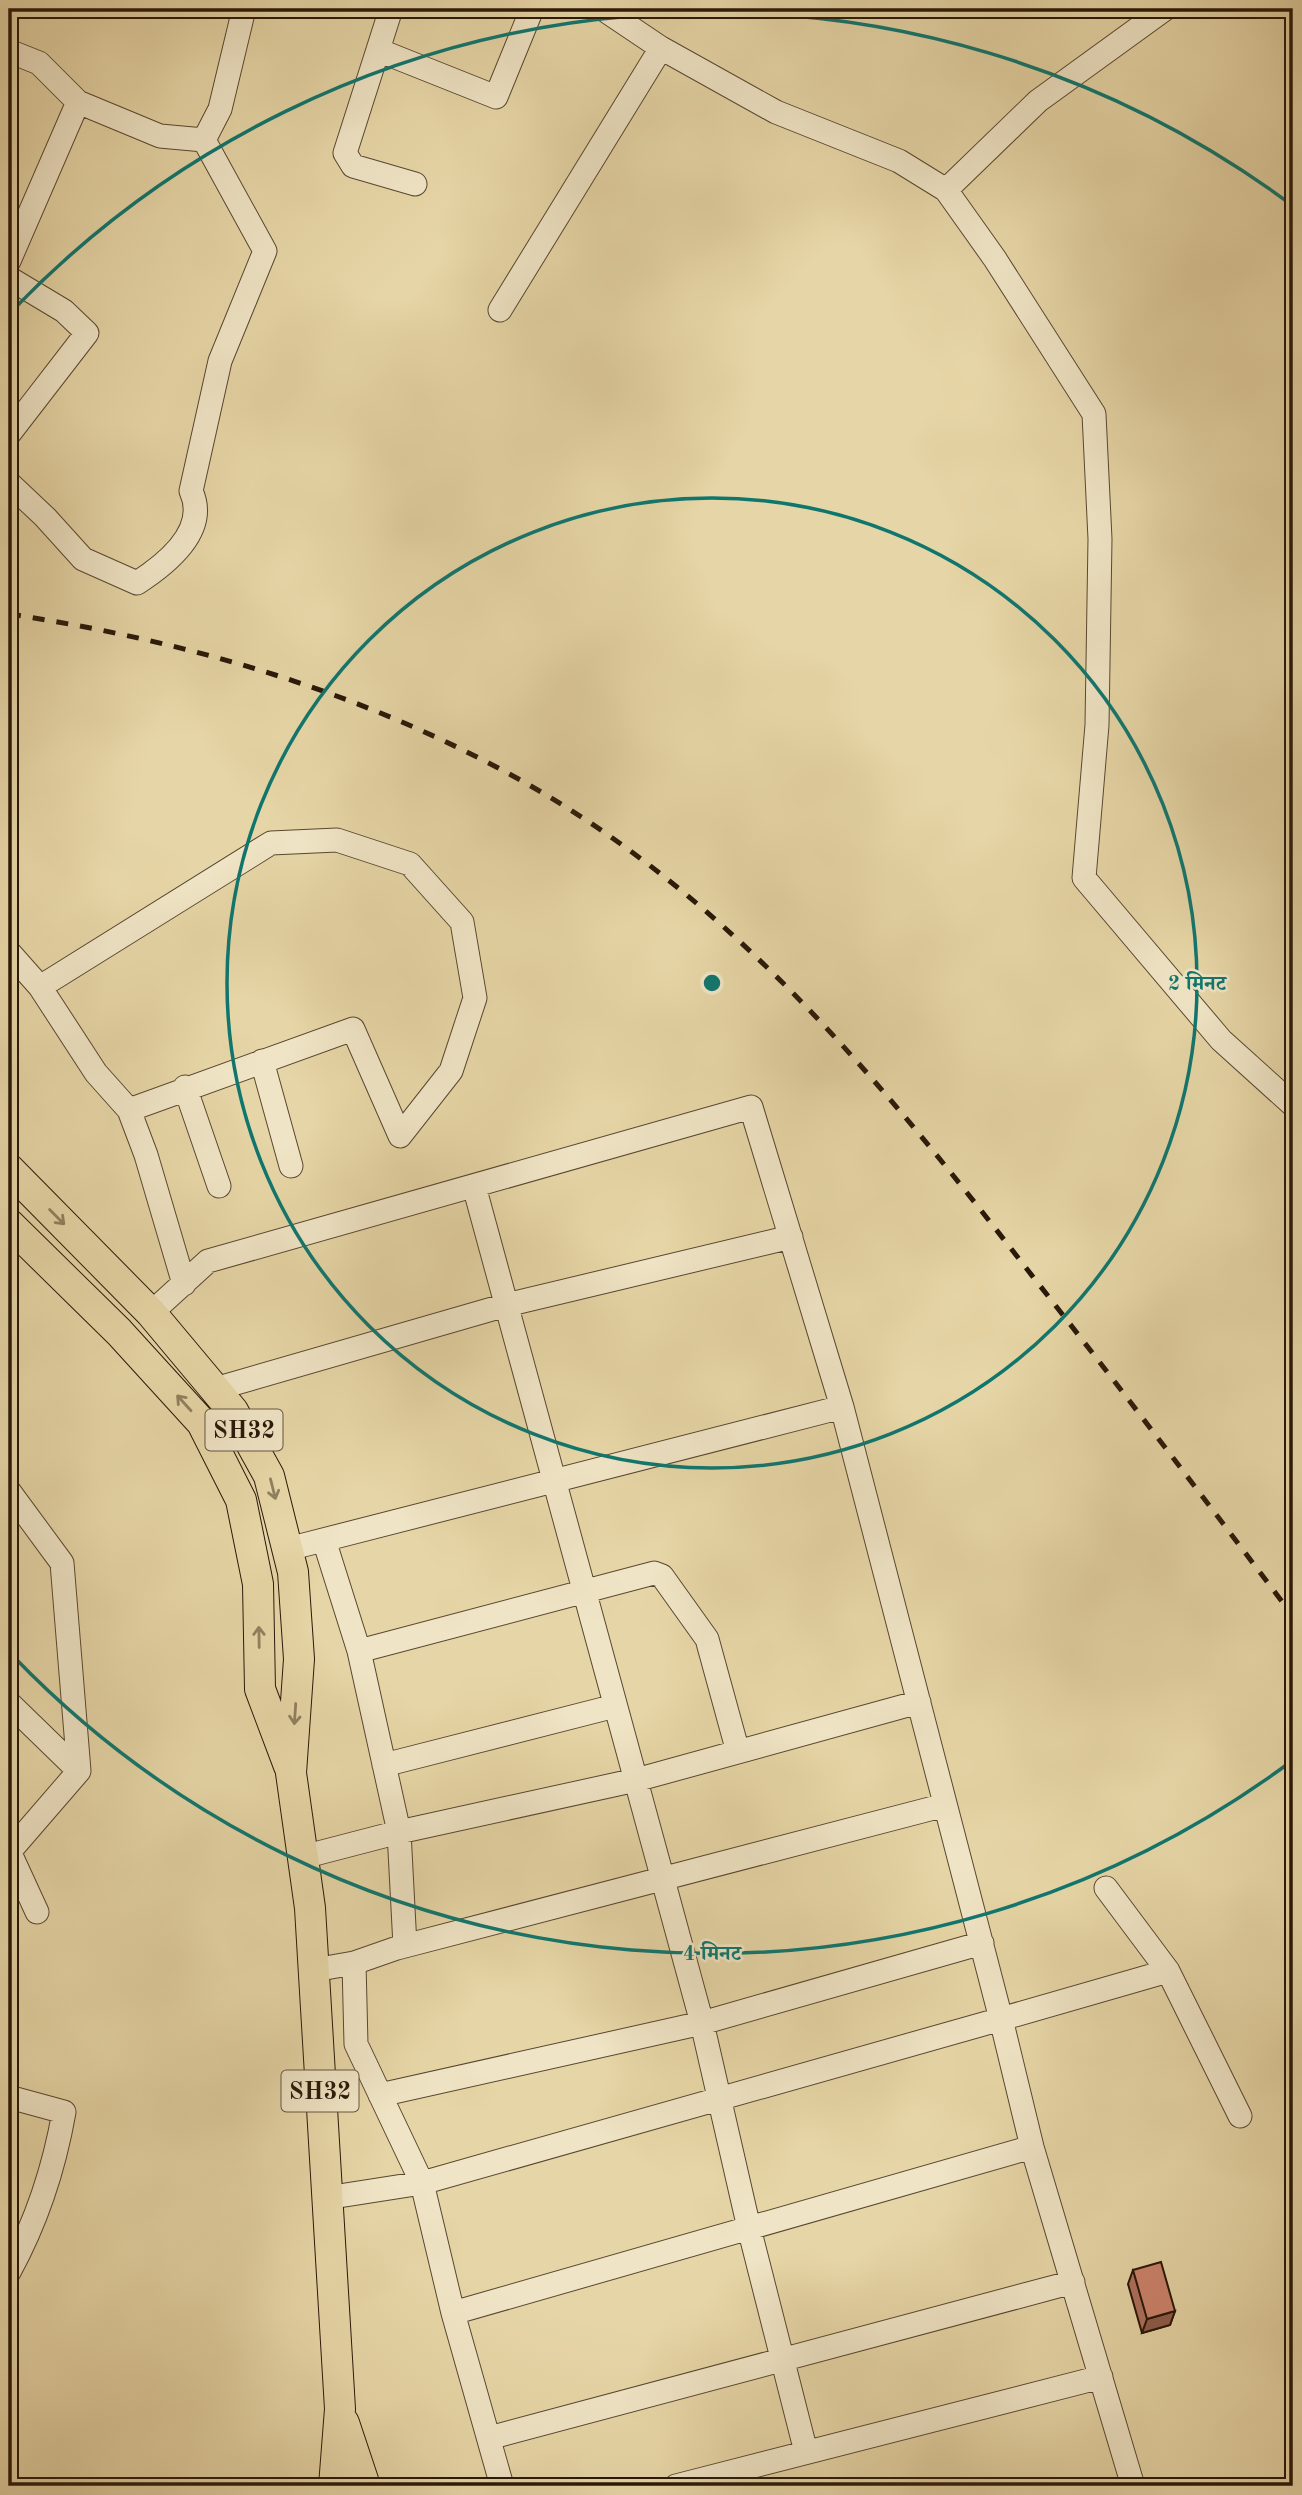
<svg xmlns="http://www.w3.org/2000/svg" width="1302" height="2495" font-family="'Old Standard TT','Noto Serif Devanagari',serif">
  <rect width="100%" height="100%" fill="#e6d5a6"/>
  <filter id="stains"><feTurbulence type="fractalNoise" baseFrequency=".00286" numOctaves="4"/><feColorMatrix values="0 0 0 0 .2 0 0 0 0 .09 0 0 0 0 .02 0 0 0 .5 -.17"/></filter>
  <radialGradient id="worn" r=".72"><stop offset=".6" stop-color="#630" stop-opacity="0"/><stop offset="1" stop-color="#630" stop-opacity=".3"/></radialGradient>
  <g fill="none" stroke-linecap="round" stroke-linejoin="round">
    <defs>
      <path id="minor" d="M391 9 345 153 353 166 415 184
        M603 9 661 48 776 112 899 161 946 190 995 259 1094 414 1100 539 1097 725 1084 878 1221 1040 1293 1105
        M378 50 496 97 532 9
        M9 51 39 63 78 102 160 136 204 140
        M204 140 220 109 244 9
        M946 190 1038 101 1165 9
        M9 261 78 102
        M9 278 64 311 87 333 9 434
        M500 310 661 48
        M9 483 45 517 83 559 137 583C168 563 209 530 191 491L220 361 265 251 204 140
        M9 952 40 987 96 1073 129 1110 146 1155 184 1284
        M40 987 271 843 337 840 410 864 462 922 475 998 451 1071 400 1136 353 1029 129 1110
        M262 1061 291 1166
        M185 1087 219 1186
        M474 1186 702 2023 749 2228 806 2452
        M151 1313 208 1261 751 1107 842 1407 1001 2019 422 2183 326 2198
        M215 1389 506 1305 791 1237
        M9 1491 62 1563 79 1771 9 1852
        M324 1540 359 1651 399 1832 405 1946
        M288 1549 842 1407
        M359 1651 654 1573 662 1576 707 1639 738 1752
        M9 1703 79 1771
        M384 1765 615 1706
        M9 1851 37 1912
        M303 1857 399 1832 636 1780 919 1702
        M1106 1888 1168 1971 1240 2116
        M354 1963 356 2044 422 2183 453 2313 502 2486
        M314 1970 354 1963 397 1948 945 1805
        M380 2095 702 2023 982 1943
        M9 2097 64 2112C54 2169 37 2221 9 2272
        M453 2313 1032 2147
        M489 2438 1073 2282
        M676 2486 1101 2377
        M1133 2486 1032 2147 1001 2019 1168 1971"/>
      <path id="major" d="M9 1169 151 1313 233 1411 269 1476 293 1572 299 1659 291 1773 310 1908 340 2409 334 2486
        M9 1224 119 1332 202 1423 241 1500 258 1584 260 1689 289 1766
        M344 2423 365 2486"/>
    </defs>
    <use href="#minor" stroke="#584730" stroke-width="25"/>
    <use href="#major" stroke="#281809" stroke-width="32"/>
    <use href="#minor" stroke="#efe4c5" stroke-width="23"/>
    <use href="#major" stroke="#e6d5a6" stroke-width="30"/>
    <path stroke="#281809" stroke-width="5" stroke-dasharray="12 12" stroke-linecap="butt" d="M9 614C188 641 363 692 522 781 733 899 884 1085 1030 1273 1119 1386 1206 1501 1293 1616"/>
  </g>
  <path fill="#af715e" stroke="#281809" stroke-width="2" d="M1133 2270 1175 2311 1170 2325 1142 2333 1128 2284Z"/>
  <path fill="#8f5c4c" stroke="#281809" stroke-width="2" d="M1175 2311 1170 2325 1142 2333 1147 2319Z"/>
  <path fill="#cc836d" stroke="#281809" stroke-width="2" d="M1161 2262 1175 2311 1147 2319 1133 2270Z"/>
  <defs><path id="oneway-shaft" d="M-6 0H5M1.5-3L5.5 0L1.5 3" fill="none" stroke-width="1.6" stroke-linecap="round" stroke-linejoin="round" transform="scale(1.75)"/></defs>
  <g stroke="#90805f">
    <use href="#oneway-shaft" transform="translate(57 1217) rotate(45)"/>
    <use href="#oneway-shaft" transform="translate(184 1403) rotate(-132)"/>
    <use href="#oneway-shaft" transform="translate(273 1489) rotate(76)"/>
    <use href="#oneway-shaft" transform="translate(259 1637) rotate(-91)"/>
    <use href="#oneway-shaft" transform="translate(295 1714) rotate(94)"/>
  </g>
  <g fill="none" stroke="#0f766e" stroke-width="3.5">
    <circle cx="712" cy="983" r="485"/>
    <path d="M1289 1763A970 970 0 0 1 14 1657M14 309A970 970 0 0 1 1289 203"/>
  </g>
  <g text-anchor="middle" stroke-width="5" stroke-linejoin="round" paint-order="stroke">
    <g fill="#efe4c5" stroke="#645541" stroke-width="2">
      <rect x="205.5" y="1409.5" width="77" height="41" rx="5"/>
      <rect x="281.5" y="2070.5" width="77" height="41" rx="5"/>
    </g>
    <g font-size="24" font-weight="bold" fill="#281809">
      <text x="244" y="1438">SH32</text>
      <text x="320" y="2099">SH32</text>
    </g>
  </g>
  <circle cx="712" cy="983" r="10" fill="#0f766e" stroke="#efe4c5" stroke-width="3.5"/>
  <g font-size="21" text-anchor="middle" font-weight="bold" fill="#0f766e" stroke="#efe4c5" stroke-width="5" stroke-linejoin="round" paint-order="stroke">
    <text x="1197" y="990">2 मिनट</text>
    <text x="712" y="1960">4 मिनट</text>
  </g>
  <rect width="1302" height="2495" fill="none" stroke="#e6d5a6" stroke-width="35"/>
  <rect x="10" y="10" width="1281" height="2474" fill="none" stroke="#281809" stroke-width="3.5"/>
  <rect x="18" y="18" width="1267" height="2460" fill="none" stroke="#281809" stroke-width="2"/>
  <rect width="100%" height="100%" filter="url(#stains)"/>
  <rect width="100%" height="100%" fill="url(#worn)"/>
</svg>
